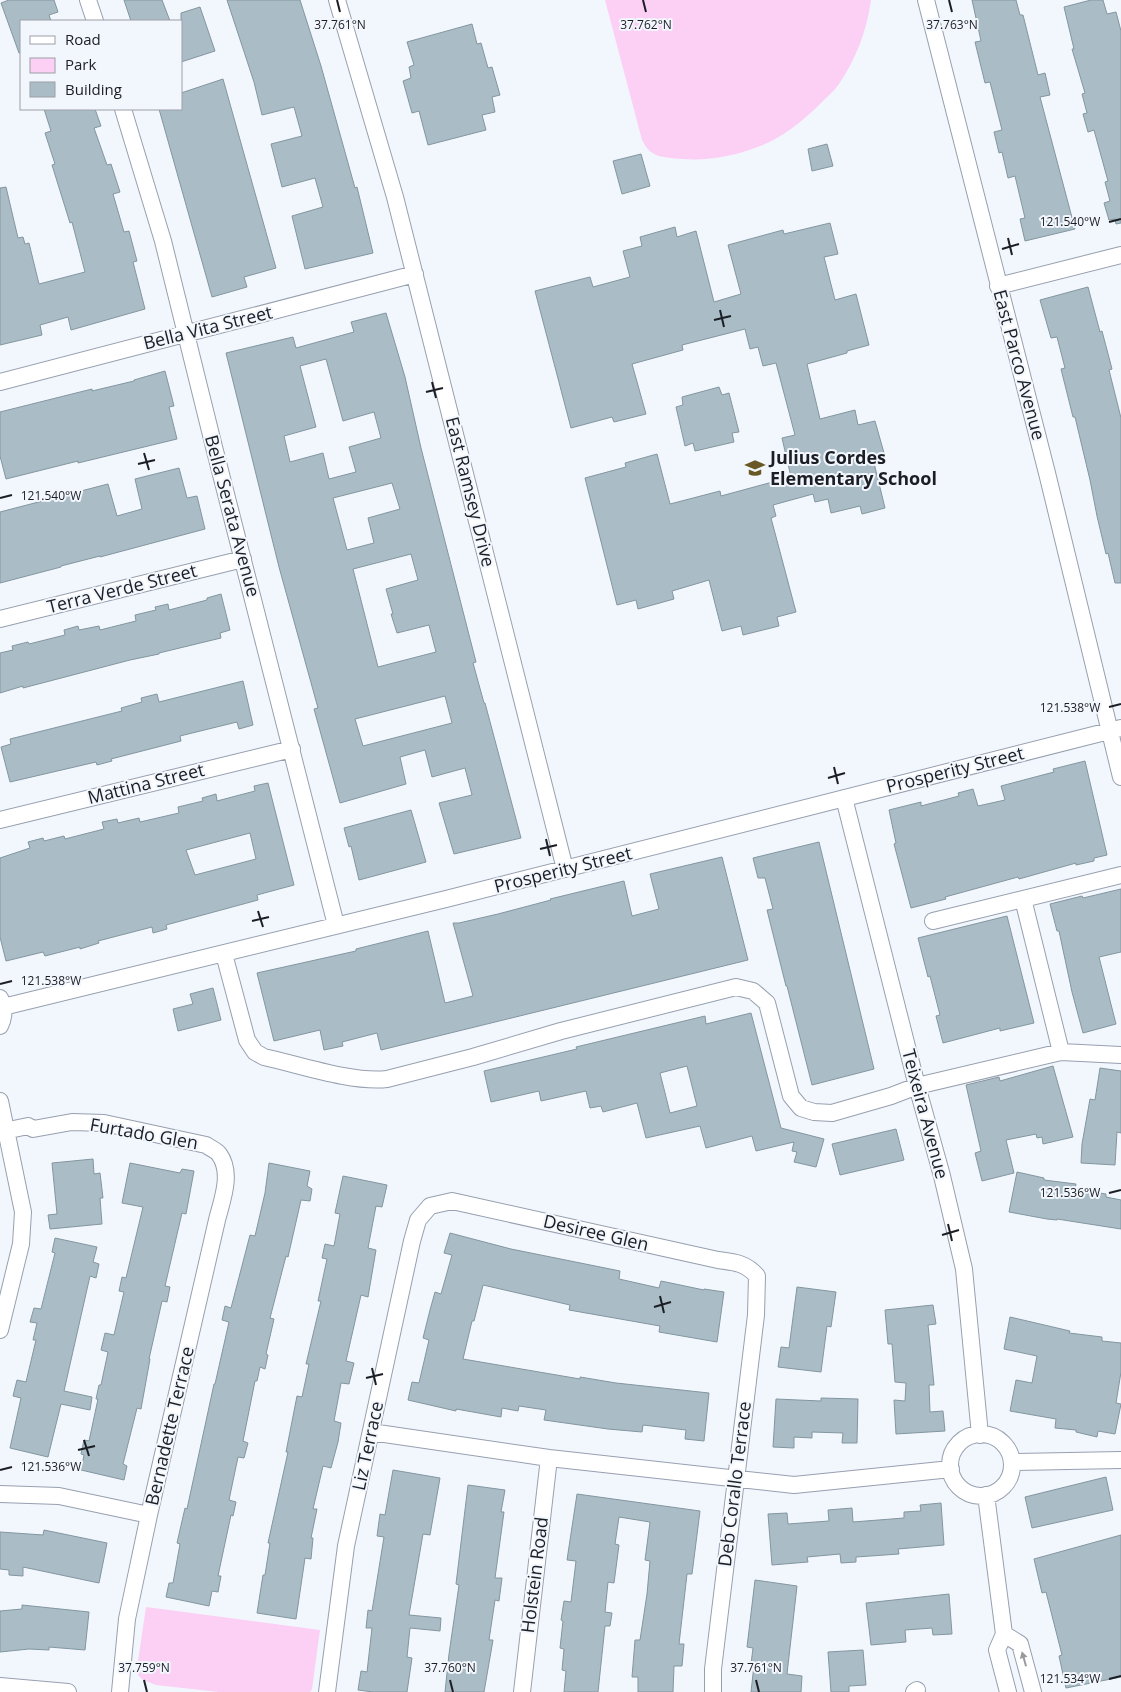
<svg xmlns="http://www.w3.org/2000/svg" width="1121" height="1692" font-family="'Open Sans',sans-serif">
  <rect width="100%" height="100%" fill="#f2f6fd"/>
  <path fill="#fccff5" d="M605 0H871C867 30 856 59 839 84 834 91 828 96 823 101 812 112 799 124 785 133 759 151 714 162 683 159 664 157 651 159 642 140Z
    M146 1607 320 1630 312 1689 310 1692H219L156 1685 143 1680 138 1675 137 1668Z"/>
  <path fill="#aabdc7" stroke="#83969f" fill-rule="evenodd" d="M9 0H54L58 12 49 15 51 21H21V53H19L1 3Z
    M124 0H162L170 21H131Z
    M227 0H300L321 66 355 188 357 187 373 253 305 269 292 216 323 207 315 178 282 187 271 144 302 136 294 107 262 115 254 82Z
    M972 0H1016L1020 15H1023L1038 75 1045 73 1050 95 1040 97 1075 229 1025 241 1020 219 1025 218 1015 176 1008 178 1002 152 999 153 994 132 1002 130 990 82 985 83 975 42 981 41Z
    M1091 0H1103L1107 14 1116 12 1121 31V223L1116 224 1115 219 1109 220 1104 203 1110 201 1105 182 1108 181 1094 130 1088 132 1083 114 1087 113 1082 94 1085 93 1072 49H1074L1064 7Z
    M200 7 215 51 181 62V13Z
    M472 24 477 44 481 43 488 68 492 67 500 95 492 97 495 112 482 115 486 130 428 145 419 111 412 113 403 81 411 78 409 67 414 65 407 42Z
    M223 79 276 268 244 277 247 287 212 297 159 109H181V93Z
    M44 109H95L101 126 94 128 107 165 111 164 120 192 113 194 124 232 129 231 137 261 133 262 145 309 71 330 68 317 40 325 42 335 0 345V188L6 187 18 238 23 237 25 244 29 243 39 284 85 272 72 222 70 223 52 165 55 164 45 133 51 131Z
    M827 144 833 166 812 171 808 149Z
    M641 154 650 186 622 194 613 161Z
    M830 223 838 254 824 257 835 300 856 294 869 345 847 351V353L807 364 820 419 855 410 858 425 875 421 886 460 874 463 885 508 862 514 860 506 831 513 828 499 815 502 813 494 773 505 776 516 771 518 796 612 777 617 779 626 743 635 741 626 722 631 709 580 672 591 674 599 638 609 636 600 617 605 585 478 626 467 625 463 657 454 670 504 720 491 721 496 791 477 782 438 795 435 776 363 763 366 758 347 750 349 745 329 682 345 683 350 632 364 646 414 614 422 612 417 571 428 535 291 590 277 593 287 630 277 623 251 642 246 640 237 675 227 677 237 696 231 714 302 741 294 728 245 783 230 784 234Z
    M1088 287 1100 332 1102 331 1112 369 1109 370 1121 418V583H1115L1108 553 1106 554 1097 516 1090 480 1075 417H1073L1061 369 1065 368 1057 337 1051 338 1040 300Z
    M386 313 405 377 421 448 476 662 473 663 484 703H485L521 838 454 854 439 803 472 795 465 768 432 777 425 750 400 757 406 784 340 803 314 709 318 708 279 567 226 353 293 337 296 348 354 332 351 322ZM326 359 343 421 374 412 381 438 349 447 356 472 329 479 323 453 290 462 284 436 316 427 300 366ZM392 483 400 509 368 518 374 543 347 550 333 498ZM411 554 418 580 386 589 393 614H391L397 633 429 625 436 652 378 667 353 569ZM445 696 452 723 363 746 355 719Z
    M165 371 174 406 169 407 177 439 78 463V461L6 479 0 456V412L92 389V391L134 381V380Z
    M719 387 722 395 729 393 739 432 732 433 734 442 695 451 693 443 685 446 676 407 683 405 682 397Z
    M179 468 187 498 197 496 205 529 100 557V556L61 566V567L0 583V512L108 484 117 516 142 509 135 479Z
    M221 594 230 630 220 633 221 638 159 653V654L130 660 23 688V686L0 693V653L13 650 12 646 28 642 29 644 65 635 64 630 78 626 79 630 99 626 100 630 136 621 135 615 156 610 155 607 168 604 169 610 207 600V598Z
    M243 681 253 725 239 729 237 722 180 736 181 741 111 759 112 761 97 765 96 762 10 782 1 747 11 744 10 739 122 711 121 708 142 702 141 698 157 694 159 702Z
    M1085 761 1107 855 1094 858V861L1076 865V863L1019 879 1018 877 945 897 946 899 911 908 894 844 896 843 889 810 921 802V806L959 796 958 793 973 789 978 806 1005 800 1001 786 1054 772 1053 769Z
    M268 783 294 885 257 895 258 900 166 925 167 929 153 933 152 927 98 941 99 943 80 949V947L45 956 43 952 6 961 0 937V858L30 848 28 842 43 838 44 841 64 836 65 839 104 829 102 822 117 819 118 823 139 818 140 822 179 813 178 807 203 801 202 798 216 794 217 801 255 791 254 786ZM250 833 256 859 195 875 186 850Z
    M411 810 426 862 359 880 351 846 349 847 344 828Z
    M819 842 874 1069 812 1085 787 986H786L767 910 773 909 765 878H758L753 858Z
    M722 857 748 960 381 1050 377 1033 342 1042 343 1046 324 1050 320 1030 274 1041 257 973 356 951V949L428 931 445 1003 473 996 453 923H459L498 914 551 900 550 899 624 881 632 916 659 909 650 874Z
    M1121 889V952L1099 957 1116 1024 1083 1033 1072 992 1059 931H1057L1050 904 1082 896 1083 898Z
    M1007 916 1034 1023 1000 1031V1028L943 1043 936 1016 940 1015 930 976 928 977 918 938Z
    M213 988 221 1020 178 1031 173 1009 193 1004 190 994Z
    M751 1013 781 1128 824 1139 816 1167 794 1162 797 1152 792 1151 794 1142 756 1151 752 1136 706 1148 700 1126 646 1138 637 1103 603 1112 601 1106 590 1108 586 1091 541 1101 539 1091 491 1102 484 1071 577 1049 576 1047 705 1016 706 1024ZM687 1066 697 1106 670 1113 660 1073Z
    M1053 1066 1073 1137 1043 1144 1042 1137 1037 1138 1036 1134 1006 1140 1014 1173 982 1181 975 1153 981 1151 966 1085 999 1077 1000 1081Z
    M1100 1068 1121 1071V1133L1117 1132 1115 1165 1081 1163 1082 1144 1090 1099 1095 1100Z
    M896 1129 904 1160 840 1175 832 1144Z
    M93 1159 94 1174 100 1173 103 1198H100L102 1224 50 1229 48 1215 57 1214 52 1163Z
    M130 1163 180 1173 182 1169 194 1171 186 1214 182 1213 165 1286 170 1287 167 1302 162 1301 149 1359H150L141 1409 137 1408 123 1464 127 1466 124 1480 81 1470 84 1455 81 1454 84 1440 89 1441 98 1399H96L99 1385H101L108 1352 101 1350 105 1333 114 1335 124 1292 119 1291 122 1277 126 1278 143 1207 122 1203Z
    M269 1163 310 1171 307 1186 312 1189 310 1201 301 1200 288 1257 286 1256 270 1318 274 1319 266 1354 268 1355 265 1369 260 1367 257 1381H255L243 1441 248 1443 244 1458 238 1457 229 1500 236 1502 233 1516 231 1515 218 1576H221L218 1592 212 1591 209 1606 166 1597 169 1583H173L180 1544 177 1543 185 1508 187 1509 214 1384H215L229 1322 222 1320 225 1306 231 1308 250 1235 255 1236 265 1193Z
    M1017 1172 1044 1178V1180L1076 1184 1075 1189 1106 1194V1197L1121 1200V1229L1057 1219V1220L1047 1219 1009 1212Z
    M343 1176 387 1185 382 1207 376 1206 368 1248 376 1250 368 1297 361 1295 346 1361 354 1363 349 1384 341 1383 334 1421 341 1423 338 1442 331 1468 323 1466 313 1509H317L311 1538H313L311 1559 305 1558 296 1619 257 1613 263 1575H265L270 1543H268L288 1452H286L297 1396 302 1397 309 1364H306L321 1301H318L327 1259 322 1258 325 1244 334 1246 340 1214 335 1213Z
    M450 1233 511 1249 620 1271 619 1279 659 1288 661 1281 704 1290V1289L724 1292 717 1342 659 1332 660 1326 569 1310 570 1305 483 1285 474 1321H472L463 1359 580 1379V1377L616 1383 709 1393 704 1441 685 1439 686 1430 643 1425 642 1432 608 1429 544 1420 546 1410 519 1406 518 1411 502 1408 501 1417 456 1409V1411L408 1400 412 1382 419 1383 429 1340 423 1338 430 1310 435 1292 441 1294 452 1255 444 1253Z
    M55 1238 97 1247 93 1262 99 1264 96 1278 90 1276 64 1391 92 1397 90 1410 61 1404 48 1457 10 1448 21 1398 13 1396 17 1380 26 1382 36 1340H33L37 1323 30 1322 34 1308 41 1309 55 1253 52 1252Z
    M797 1287 836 1292 831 1327 827 1326 821 1372 778 1367 781 1347 789 1348Z
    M933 1305 936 1324 928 1325 934 1385H929L930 1412 943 1411 945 1431 896 1434 894 1400 905 1401 906 1383 895 1382 892 1344H888L885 1310Z
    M1010 1317 1070 1331 1069 1333 1102 1337V1341L1121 1343V1372L1116 1403 1121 1404 1115 1434 1098 1431 1097 1437 1076 1432V1430L1055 1428 1056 1419 1010 1411 1016 1380 1032 1383 1037 1356 1004 1349Z
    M821 1398 858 1399 857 1443H842L843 1433 812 1432V1438L794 1437V1448L773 1447 776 1399 821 1401Z
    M393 1470 440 1478 430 1535 423 1534 409 1615 441 1618 440 1631 410 1628 407 1657 412 1658 407 1692H373L358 1690 361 1671 367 1672 372 1628H366L368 1610 372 1611 384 1537 377 1536 380 1514 385 1515Z
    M1106 1477 1113 1510 1032 1528 1025 1497Z
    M468 1485 505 1490 501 1512H504L495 1578H502L499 1601 495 1600 489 1640H493L484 1692H445L449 1654 459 1585 456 1584Z
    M577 1494 700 1511 692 1574H687L679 1644H684L682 1666H674L673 1692H638V1677H632L635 1640H640L647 1594 650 1561 645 1560 650 1522 619 1517 615 1544 619 1545 614 1583 608 1582 605 1612 612 1613 610 1626H605L598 1692H564L566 1671 562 1670 564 1649 560 1648 563 1621 561 1620 564 1601 571 1602 576 1561 567 1560Z
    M941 1503 944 1545 898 1549 899 1554 856 1557V1562L841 1563 840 1554 807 1557 808 1562 772 1565 768 1514 787 1513 788 1524 829 1521 828 1510 852 1508 853 1522 904 1518V1512L921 1511 920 1505Z
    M44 1530 107 1543 99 1583 23 1567V1576L9 1575V1570L0 1569V1532L43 1535Z
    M1121 1535V1677L1066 1688 1059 1656 1062 1655 1046 1592 1042 1593 1034 1559Z
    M755 1580 797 1586 787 1674 802 1676 801 1692H751L754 1665 751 1664 753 1648 747 1647Z
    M949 1594 952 1634 933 1635 932 1628 905 1630 906 1642 871 1645 866 1603Z
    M22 1605 89 1612 85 1650 49 1647V1650L29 1649 0 1652V1611L22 1609Z
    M863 1650 866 1685 849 1686V1692H831L828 1652Z"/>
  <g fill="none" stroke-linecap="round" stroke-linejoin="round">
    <defs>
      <path id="minor" d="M88 0 95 21
        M337 0 395 197 565 869
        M926 0 1047 473 1121 777
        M123 109 163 241 214 447 336 925
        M998 286 1121 255
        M0 382 415 274
        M0 619 243 559
        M844 798 917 1086 942 1176 964 1269 980 1435
        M0 820 292 749
        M1023 899 1061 1052
        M933 921 1121 875
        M224 954 247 1040 255 1052 264 1057C300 1065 353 1083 387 1079L473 1057 561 1031 736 987 753 991 767 1003 791 1096 801 1108 814 1112 832 1113 891 1096 917 1086 1061 1052 1121 1055
        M0 998C4 1008 5 1016 0 1026
        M3 1007 446 899 1121 728
        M0 1101 23 1212 21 1244 0 1330
        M0 1132 28 1126 33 1129 72 1122 104 1123 206 1145C210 1148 216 1150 219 1154 233 1173 222 1200 217 1220L149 1515 127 1619 120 1692
        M371 1432 549 1458 794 1485 951 1469
        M950 1465a31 31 0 1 1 62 0a31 31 0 1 1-62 0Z
        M1012 1462 1121 1460
        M0 1494 59 1496 149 1515
        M986 1495 1004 1634 997 1650 1008 1692
        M1004 1634 1020 1644 1033 1692
        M0 1686 68 1692
        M327 1692 346 1546 412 1241 418 1220 430 1206 452 1201 718 1260C734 1262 746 1263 757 1276L756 1315 713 1669V1692
        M522 1692 549 1458
        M914 1692 917 1690"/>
    </defs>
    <use href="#minor" stroke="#97a0b0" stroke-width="18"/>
    <use href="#minor" stroke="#fff" stroke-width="16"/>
  </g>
  <defs><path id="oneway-solid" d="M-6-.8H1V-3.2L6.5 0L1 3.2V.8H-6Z" transform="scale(1.25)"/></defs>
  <use fill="#989a9c" href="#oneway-solid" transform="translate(1024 1659) rotate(-106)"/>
  <path fill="none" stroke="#1b1e24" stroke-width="2" d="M337 0 340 12M643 0 646 12M949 0 952 12M1109 222 1121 219M1008 238 1012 255M1002 249 1019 244M720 310 724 327M714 320 731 316M432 382 436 398M426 392 443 388M144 453 149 470M138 464 155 460M0 498 12 495M1109 707 1121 704M834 767 838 784M828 778 845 773M546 839 550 856M540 849 557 845M258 911 263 927M252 921 269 917M0 984 12 981M1109 1193 1121 1190M948 1224 952 1241M942 1235 959 1230M660 1296 664 1313M654 1307 671 1302M372 1368 376 1385M366 1378 383 1374M84 1440 89 1456M78 1450 95 1446M0 1470 12 1467M1109 1679 1121 1676M144 1680 147 1692M450 1680 453 1692M756 1680 759 1692"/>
  <defs>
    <symbol id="school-bare" viewBox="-9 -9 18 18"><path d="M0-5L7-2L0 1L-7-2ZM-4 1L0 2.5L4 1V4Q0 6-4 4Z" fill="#695826" stroke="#f2f6fd" stroke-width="2.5" paint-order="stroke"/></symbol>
  </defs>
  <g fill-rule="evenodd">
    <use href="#school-bare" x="741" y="454" width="28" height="28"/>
  </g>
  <g text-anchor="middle" stroke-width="4" stroke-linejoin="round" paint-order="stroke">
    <g font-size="18" fill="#1b1e24" stroke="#f2f6fd">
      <text transform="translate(208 328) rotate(-14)" y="6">Bella Vita Street</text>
      <text transform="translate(1019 365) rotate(75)" y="6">East Parco Avenue</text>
      <text transform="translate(470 492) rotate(76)" y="6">East Ramsey Drive</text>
      <text transform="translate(232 516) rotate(75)" y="6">Bella Serata Avenue</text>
      <text transform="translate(122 589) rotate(-14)" y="6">Terra Verde Street</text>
      <text transform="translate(955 770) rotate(-14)" y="6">Prosperity Street</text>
      <text transform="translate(146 784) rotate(-14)" y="6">Mattina Street</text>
      <text transform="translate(563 870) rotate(-14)" y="6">Prosperity Street</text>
      <text transform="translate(925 1114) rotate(75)" y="6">Teixeira Avenue</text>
      <text transform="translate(144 1134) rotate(10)" y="6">Furtado Glen</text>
      <text transform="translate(596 1233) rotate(13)" y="6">Desiree Glen</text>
      <text transform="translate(170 1426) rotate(-77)" y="6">Bernadette Terrace</text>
      <text transform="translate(368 1446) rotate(-78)" y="6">Liz Terrace</text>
      <text transform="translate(735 1484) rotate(-83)" y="6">Deb Corallo Terrace</text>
      <text transform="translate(535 1575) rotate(-83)" y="6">Holstein Road</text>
    </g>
    <g font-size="18" font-weight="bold" fill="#1b1e24" stroke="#f2f6fd" text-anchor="start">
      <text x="770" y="464">Julius Cordes<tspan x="770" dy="21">Elementary School</tspan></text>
    </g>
  </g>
  <g font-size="12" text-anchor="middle" fill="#1b1e24" stroke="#f2f6fd" stroke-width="4" stroke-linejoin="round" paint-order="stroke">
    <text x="340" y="29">37.761°N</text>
    <text x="646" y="29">37.762°N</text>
    <text x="952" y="29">37.763°N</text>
    <text x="1070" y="226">121.540°W</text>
    <text x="51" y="500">121.540°W</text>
    <text x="1070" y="712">121.538°W</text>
    <text x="51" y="985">121.538°W</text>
    <text x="1070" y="1197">121.536°W</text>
    <text x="51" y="1471">121.536°W</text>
    <text x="144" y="1672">37.759°N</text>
    <text x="450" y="1672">37.760°N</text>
    <text x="756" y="1672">37.761°N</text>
    <text x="1070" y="1683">121.534°W</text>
  </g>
  <rect x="20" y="20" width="162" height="90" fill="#f2f6fd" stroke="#9ca0a6"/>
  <rect x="30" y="36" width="25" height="8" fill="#ffffff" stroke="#9ca0a6"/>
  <text x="65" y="45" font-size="15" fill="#1b1e24">Road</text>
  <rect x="30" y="58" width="25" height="15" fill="#fccff5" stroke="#9ca0a6"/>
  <text x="65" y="70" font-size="15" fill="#1b1e24">Park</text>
  <rect x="30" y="82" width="25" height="15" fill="#aabdc7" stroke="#9ca0a6"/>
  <text x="65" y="95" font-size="15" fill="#1b1e24">Building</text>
</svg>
